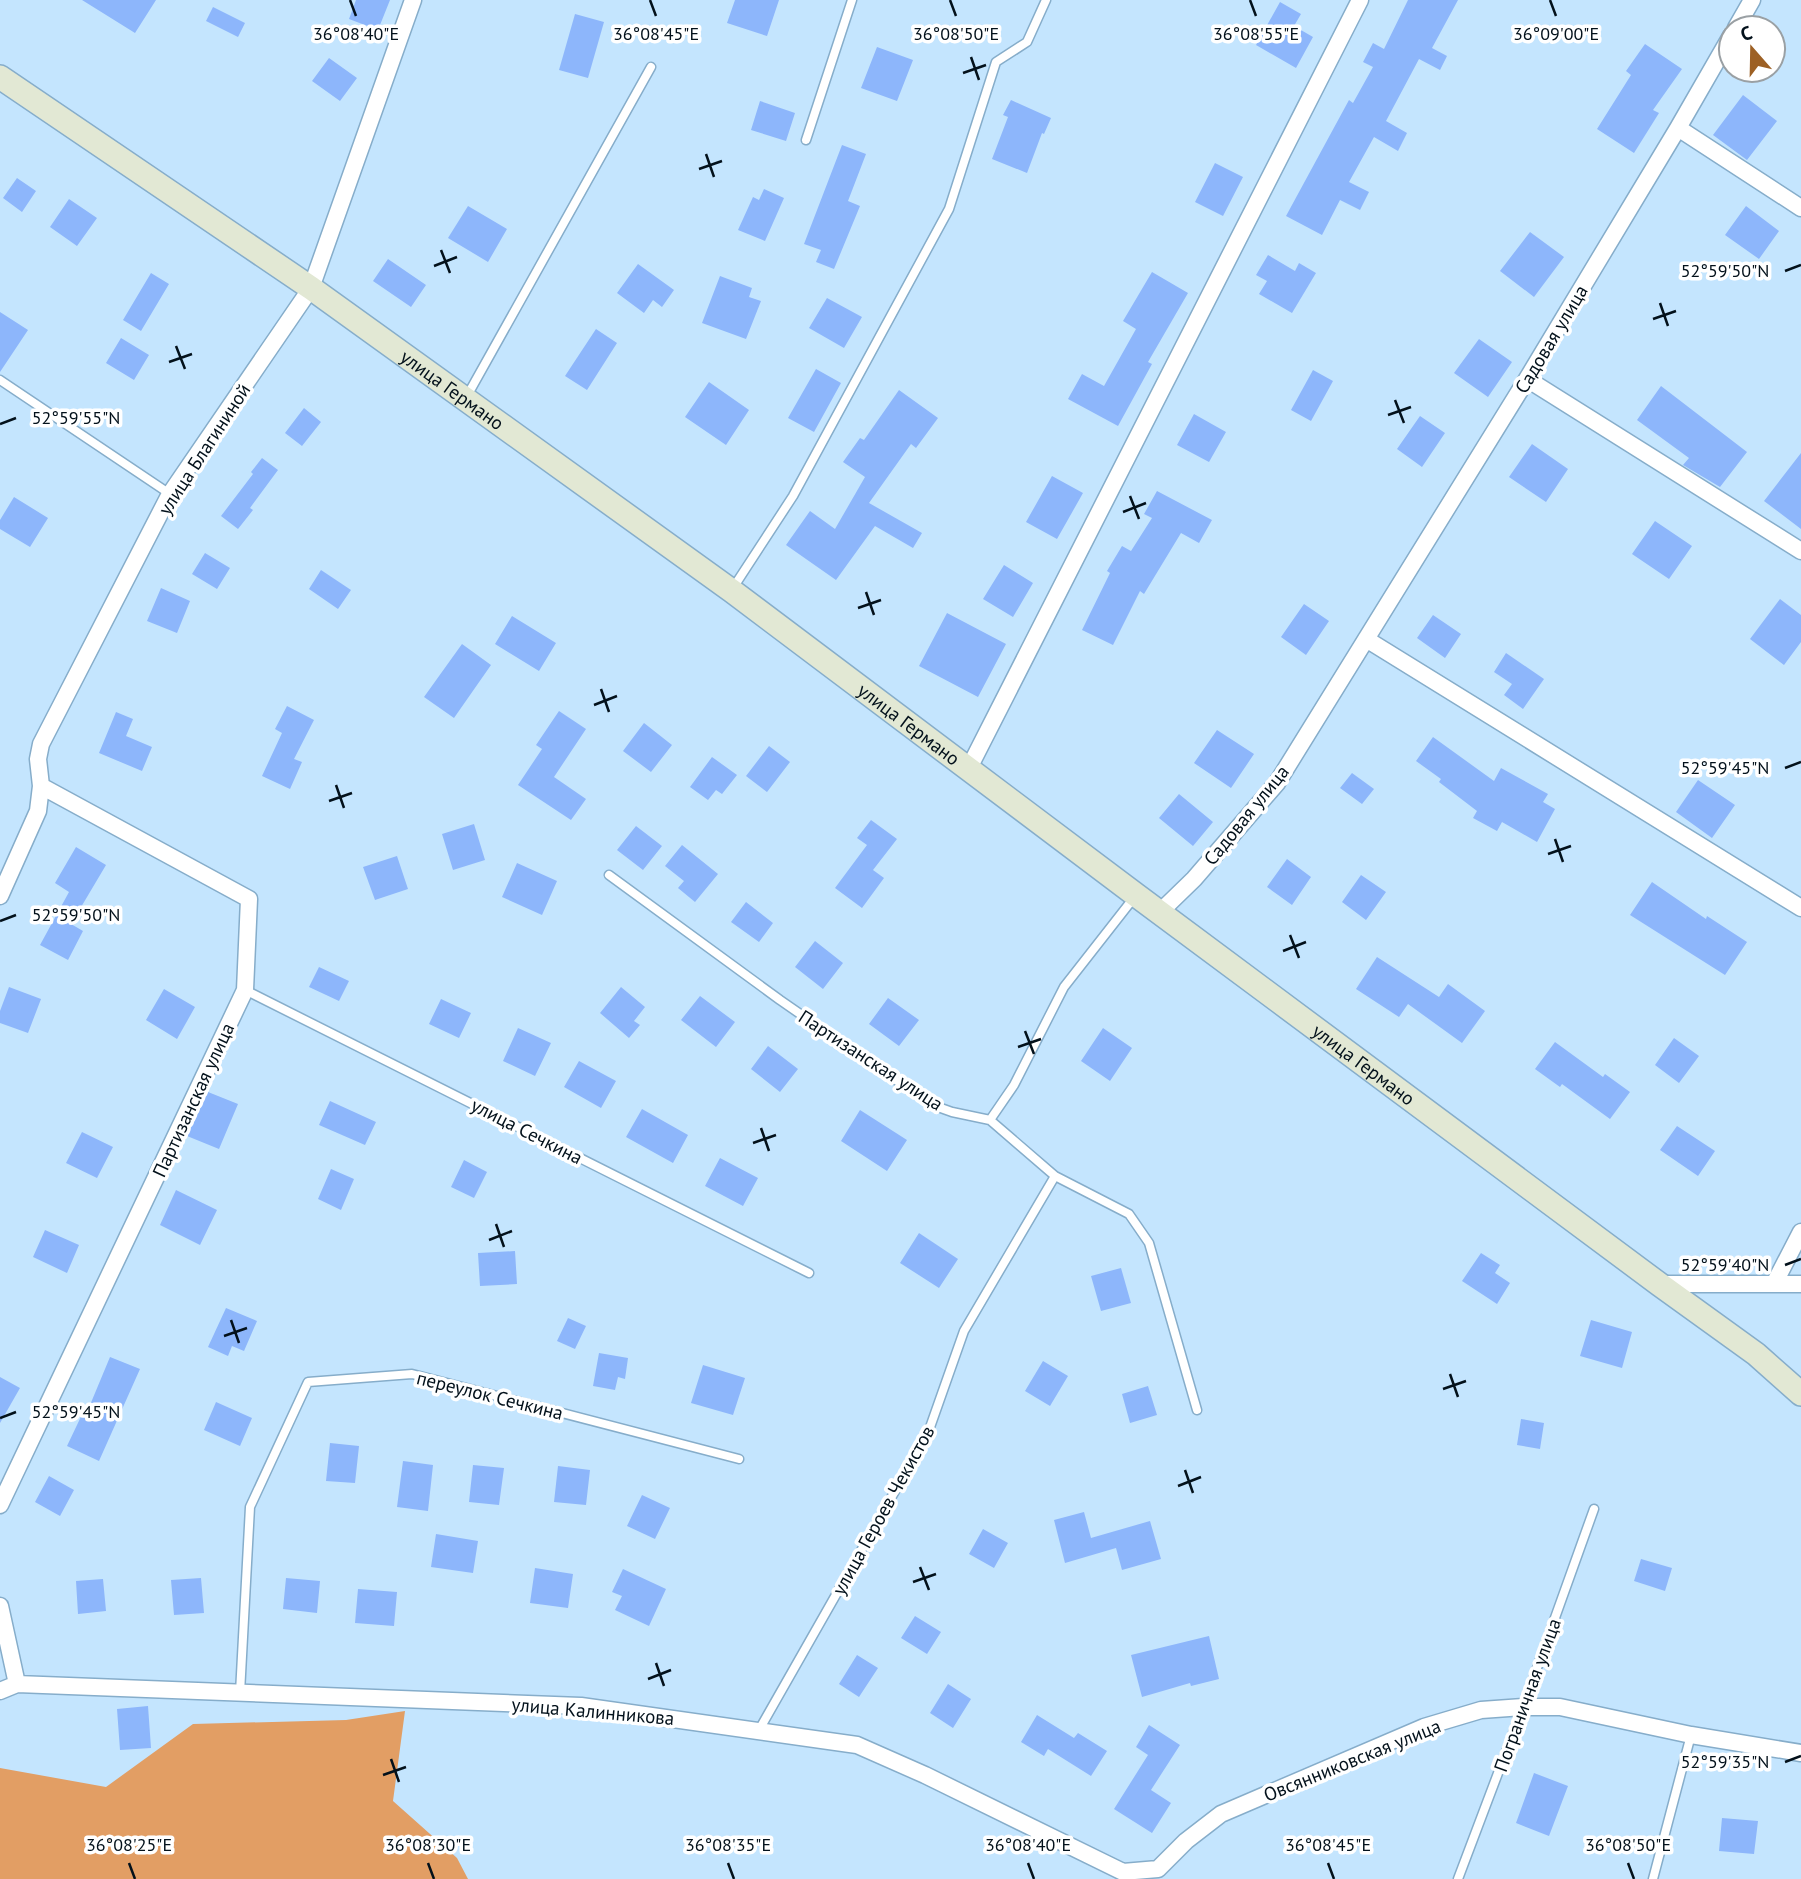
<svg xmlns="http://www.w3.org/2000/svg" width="1801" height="1879" font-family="'PT Sans',sans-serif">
  <rect width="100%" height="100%" fill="#c4e5fe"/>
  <path fill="#e29e64" d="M405 1711 393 1801 457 1858 468 1879H0V1768L106 1787 193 1724 346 1720Z"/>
  <path fill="#8db6fb" d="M82 0H156L135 33Z
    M356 0H390L378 30 349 19Z
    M735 0H779L767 36 727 23Z
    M1408 0H1458L1432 48 1447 56 1440 70 1419 59 1386 121 1407 133 1398 151 1374 137 1349 182 1369 192 1360 210 1340 200 1322 235 1286 216 1349 100 1353 103 1373 67 1363 62 1373 43 1384 49Z
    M1280 2 1301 14 1294 26 1313 37 1296 68 1256 45Z
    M213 7 245 23 238 37 206 21Z
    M575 14 604 22 588 78 559 70Z
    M1645 44 1682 69 1653 110 1659 113 1634 153 1597 129 1631 75 1626 71Z
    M877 47 913 60 897 101 861 88Z
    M329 58 357 78 340 101 312 81Z
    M1743 95 1777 121 1747 160 1713 135Z
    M1011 100 1051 118 1044 134 1042 133 1027 173 992 159 1008 117 1003 115Z
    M760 101 795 113 786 141 751 130Z
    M842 145 866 154 848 201 860 206 834 269 816 262 821 250 804 244Z
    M1215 163 1243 177 1223 216 1195 202Z
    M17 178 36 191 22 212 3 198Z
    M764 189 784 198 765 241 738 230 753 197 759 200Z
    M69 199 97 218 77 246 50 227Z
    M468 206 507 229 488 262 448 238Z
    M1746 206 1779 231 1759 259 1725 235Z
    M1530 232 1564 257 1534 297 1500 271Z
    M1268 255 1295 271 1299 263 1316 273 1292 313 1259 294 1267 281 1256 275Z
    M388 259 426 285 411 307 373 281Z
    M638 264 674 290 662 307 653 300 644 313 617 293Z
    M1152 272 1188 293 1148 362 1152 364 1118 426 1068 399 1082 374 1104 386 1136 329 1123 321Z
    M151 273 169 284 141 331 123 320Z
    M720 276 752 288 749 297 761 301 746 339 702 323Z
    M827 298 862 317 844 348 809 328Z
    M0 312 28 330 0 372Z
    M596 329 617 343 587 390 565 376Z
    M121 338 149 355 134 380 106 363Z
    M1479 339 1512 362 1488 397 1454 373Z
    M816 369 841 383 814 432 788 418Z
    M1313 370 1333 381 1311 421 1291 410Z
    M709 382 749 410 726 445 685 417Z
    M1661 386 1747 452 1720 487 1683 465 1689 458 1637 420Z
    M899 390 938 418 916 448 911 444 869 503 922 533 913 548 875 526 836 580 786 545 810 511 835 529 865 477 843 462 860 438 864 440Z
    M304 408 321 422 302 446 285 433Z
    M1194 414 1226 432 1209 462 1177 445Z
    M1420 416 1445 433 1422 467 1397 449Z
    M1532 444 1568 469 1546 502 1509 477Z
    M1801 453V529L1764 501Z
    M262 458 278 470 250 508 253 510 238 529 221 516 253 474 251 472Z
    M1052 476 1083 493 1057 539 1026 522Z
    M1157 491 1212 520 1199 543 1181 533 1144 594 1140 591 1113 645 1082 630 1110 573 1107 571 1122 546 1131 551 1152 518 1144 514Z
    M14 497 48 518 30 547 0 529V520Z
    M1655 521 1692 546 1669 579 1632 554Z
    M205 553 230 568 217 589 192 574Z
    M1004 565 1033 583 1013 617 983 599Z
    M321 570 351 590 338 609 309 589Z
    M161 588 190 601 177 633 147 621Z
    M1780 599 1801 615V642L1784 665 1750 639Z
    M1304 604 1329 621 1306 655 1281 637Z
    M947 613 1006 644 978 697 919 666Z
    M1433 615 1461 634 1445 658 1417 638Z
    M512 616 556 643 539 671 495 644Z
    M462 644 491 665 454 718 424 697Z
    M1506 653 1544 679 1523 709 1504 695 1512 684 1494 672Z
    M287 706 314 720 294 759 302 762 290 789 262 776 282 733 275 729Z
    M559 711 586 729 554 777 586 799 571 820 518 785 542 749 536 745Z
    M116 712 133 719 126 736 152 747 142 771 99 753Z
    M644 723 672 745 651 772 623 751Z
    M1217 730 1254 754 1231 788 1194 763Z
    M1433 737 1494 781 1501 768 1548 794 1543 802 1555 809 1537 842 1502 822 1497 831 1473 818 1477 811 1439 782 1441 779 1416 761Z
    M769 746 790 762 767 792 746 776Z
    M712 757 737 775 722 794 716 790 708 800 690 787Z
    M1352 773 1374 789 1362 804 1340 788Z
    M1698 780 1735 805 1712 838 1676 812Z
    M1179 794 1213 822 1193 846 1159 818Z
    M871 820 897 839 873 870 884 878 862 908 835 888 867 845 857 838Z
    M474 824 485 860 453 870 442 834Z
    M636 826 662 846 643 870 617 850Z
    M682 845 718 874 695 902 678 888 684 881 665 866Z
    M76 847 106 865 71 924 83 931 68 960 40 945 69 892 55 883Z
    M397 856 408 889 375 900 363 867Z
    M1287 859 1311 877 1292 905 1267 887Z
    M517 863 557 881 542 915 502 897Z
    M1361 875 1386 892 1366 920 1342 902Z
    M1652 882 1706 919 1707 916 1747 942 1725 975 1630 915Z
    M746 902 773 923 759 942 731 922Z
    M815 941 843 963 823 989 795 967Z
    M1377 957 1439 997 1448 984 1485 1011 1462 1043 1408 1004 1399 1017 1356 989Z
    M319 967 349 981 339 1001 309 987Z
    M9 987 41 999 28 1033 0 1023V1011Z
    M621 987 645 1007 634 1021 640 1025 629 1038 600 1013Z
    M164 989 195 1007 177 1039 146 1020Z
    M700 996 735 1022 716 1047 681 1020Z
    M888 998 919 1020 899 1046 869 1024Z
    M441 999 471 1013 459 1038 429 1024Z
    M518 1028 551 1043 535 1076 503 1061Z
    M1103 1028 1132 1048 1110 1081 1081 1061Z
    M1674 1038 1699 1056 1679 1083 1655 1065Z
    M1555 1042 1603 1077 1605 1074 1630 1092 1610 1119 1562 1084 1560 1087 1535 1069Z
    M768 1046 798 1069 780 1092 751 1069Z
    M579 1061 616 1081 601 1108 564 1087Z
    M208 1092 238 1104 219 1149 187 1136Z
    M330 1101 376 1122 365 1145 319 1125Z
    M642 1109 688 1135 673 1163 626 1137Z
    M860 1110 907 1140 887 1171 841 1141Z
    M1677 1126 1715 1151 1698 1176 1660 1150Z
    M82 1132 113 1147 97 1178 66 1163Z
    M720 1158 758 1178 743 1206 705 1186Z
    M464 1160 487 1172 474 1198 451 1187Z
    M331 1169 354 1179 341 1210 318 1199Z
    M176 1190 217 1210 200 1245 160 1225Z
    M45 1230 79 1245 67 1273 33 1257Z
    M919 1233 958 1259 939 1288 900 1263Z
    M515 1251 517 1284 480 1286 478 1253Z
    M1481 1253 1500 1265 1495 1273 1510 1283 1497 1304 1462 1281Z
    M1121 1268 1131 1303 1101 1311 1091 1276Z
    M226 1308 257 1321 244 1351 232 1346 228 1356 208 1347Z
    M568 1318 586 1326 575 1349 557 1341Z
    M1591 1320 1632 1332 1622 1368 1580 1356Z
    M599 1353 628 1358 625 1379 618 1377 615 1390 593 1386Z
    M110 1357 140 1369 99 1461 67 1446 87 1404 90 1405Z
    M1043 1361 1068 1376 1050 1406 1025 1391Z
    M703 1365 745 1378 733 1415 691 1403Z
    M0 1377 20 1388 0 1423Z
    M1148 1386 1157 1415 1130 1423 1122 1394Z
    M216 1402 252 1418 240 1446 204 1430Z
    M1521 1419 1544 1423 1540 1449 1517 1445Z
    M330 1443 359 1446 355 1483 326 1481Z
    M403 1461 433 1465 428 1511 397 1507Z
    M473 1465 504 1468 499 1505 469 1502Z
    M558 1466 590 1470 586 1505 554 1502Z
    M49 1476 74 1490 60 1516 35 1502Z
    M642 1495 670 1508 655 1539 627 1526Z
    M1084 1512 1091 1538 1150 1521 1161 1559 1122 1570 1116 1548 1065 1563 1054 1520Z
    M983 1529 1008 1543 994 1568 969 1554Z
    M436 1534 478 1541 473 1573 431 1567Z
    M1641 1559 1672 1568 1665 1591 1634 1581Z
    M535 1568 573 1574 568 1608 530 1603Z
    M623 1569 666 1589 649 1626 615 1610 622 1596 612 1592Z
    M201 1578 204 1613 174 1615 171 1580Z
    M286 1578 320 1581 317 1613 283 1609Z
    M103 1579 106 1611 78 1614 76 1581Z
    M358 1589 397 1592 394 1626 355 1623Z
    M915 1616 941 1632 927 1654 901 1638Z
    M1209 1636 1219 1679 1191 1686 1190 1683 1142 1697 1131 1655Z
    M857 1655 878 1668 859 1697 839 1684Z
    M948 1684 971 1699 953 1728 930 1713Z
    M148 1706 151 1748 120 1750 117 1709Z
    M1037 1715 1074 1738 1078 1733 1107 1751 1091 1776 1048 1749 1044 1756 1021 1742Z
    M1149 1725 1180 1745 1151 1790 1171 1803 1152 1833 1114 1809 1148 1755 1136 1747Z
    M1534 1773 1568 1786 1549 1836 1516 1823Z
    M1722 1818 1758 1821 1754 1854 1719 1851Z"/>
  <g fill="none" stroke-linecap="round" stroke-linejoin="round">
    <defs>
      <path id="service" d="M806 140 852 0
        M0 380 170 494
        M467 396 651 67
        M733 588 793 496 949 209 996 62 1027 42 1046 0
        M609 875 780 1000 894 1079 938 1107 952 1112 990 1120 1014 1085 1064 987 1136 895
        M245 990 809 1273
        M990 1120 1055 1176 1129 1214 1149 1243 1197 1410
        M240 1693 250 1507 308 1382 412 1374 739 1459
        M759 1730 928 1433 964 1331 1055 1176
        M1458 1879 1523 1707 1594 1509
        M1653 1879 1691 1735"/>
      <path id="minor" d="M1736 28 1752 0
        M1678 128 1801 208
        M1527 379 1801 551
        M1366 639 1801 908
        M968 770 1360 0
        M0 896 38 811 41 786 38 759 41 744 170 494 311 288 413 0
        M1160 912 1194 879 1277 783 1527 379 1678 128 1731 36
        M1659 1284H1801
        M1774 1284 1801 1232
        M0 1505 245 990 249 899 41 786
        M0 1606 17 1684
        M0 1691 17 1684 581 1706 857 1745 925 1775 1123 1872 1158 1869 1186 1841 1221 1814 1424 1727 1481 1710 1523 1707H1560L1691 1735 1801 1753"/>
      <g id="secondary">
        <path id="s1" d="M0 77 311 288 732 591 1136 895 1659 1284 1756 1354 1801 1394"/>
      </g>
    </defs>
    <use href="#service" stroke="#86adca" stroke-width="11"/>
    <use href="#minor" stroke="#86adca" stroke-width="19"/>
    <use href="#secondary" stroke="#86adca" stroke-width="26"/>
    <use href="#service" stroke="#fff" stroke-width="8"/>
    <use href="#minor" stroke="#fff" stroke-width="16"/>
    <use href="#secondary" stroke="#e2e8d4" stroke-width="23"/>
  </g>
  <path fill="none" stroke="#03111b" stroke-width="2.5" d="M350 0 356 16M650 0 656 16M950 0 956 16M1250 0 1256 16M1550 0 1556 16M971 57 979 80M963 73 986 65M706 154 714 177M699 169 722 161M441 250 450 273M434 266 457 257M1785 271 1801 265M1660 303 1668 326M1653 319 1676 311M176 346 185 369M169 362 192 354M1395 400 1404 423M1388 415 1411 407M0 424 16 418M1130 496 1139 519M1123 512 1146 503M866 592 874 615M858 608 881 600M601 689 609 712M594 705 617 696M1785 768 1801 762M336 785 344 808M329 801 352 793M1555 839 1563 862M1548 854 1571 846M0 921 16 915M1290 935 1299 958M1283 951 1306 942M1025 1031 1034 1054M1018 1047 1041 1039M761 1128 769 1151M753 1143 776 1135M496 1224 504 1247M489 1240 512 1231M1785 1265 1801 1259M231 1320 239 1343M224 1336 247 1328M1450 1374 1458 1397M1443 1389 1466 1381M0 1418 16 1412M1185 1470 1193 1493M1178 1486 1201 1477M920 1567 929 1590M913 1582 936 1574M656 1663 664 1686M648 1679 671 1670M391 1759 399 1782M1785 1762 1801 1756M383 1775 406 1767M129 1863 135 1879M428 1863 434 1879M728 1863 734 1879M1028 1863 1034 1879M1328 1863 1334 1879M1628 1863 1634 1879"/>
  <g text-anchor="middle" stroke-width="7" stroke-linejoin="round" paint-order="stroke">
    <g font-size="19" fill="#03111b" stroke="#fff">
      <text transform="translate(1551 339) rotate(-59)" y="7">Садовая улица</text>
      <text dy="7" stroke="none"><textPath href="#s1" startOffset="550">улица Германо</textPath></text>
      <text transform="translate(204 449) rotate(-57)" y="7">улица Благининой</text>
      <text dy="7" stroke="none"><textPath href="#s1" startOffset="1116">улица Германо</textPath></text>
      <text transform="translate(1246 815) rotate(-51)" y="7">Садовая улица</text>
      <text transform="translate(871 1060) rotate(33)" y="7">Партизанская улица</text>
      <text dy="7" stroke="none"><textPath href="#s1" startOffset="1684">улица Германо</textPath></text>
      <text transform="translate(193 1100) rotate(-65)" y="7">Партизанская улица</text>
      <text transform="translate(527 1131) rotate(27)" y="7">улица Сечкина</text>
      <text transform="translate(490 1395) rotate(14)" y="7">переулок Сечкина</text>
      <text transform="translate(883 1510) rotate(-61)" y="7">улица Героев Чекистов</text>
      <text transform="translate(1527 1695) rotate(-70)" y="7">Пограничная улица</text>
      <text transform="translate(593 1711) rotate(5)" y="7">улица Калинникова</text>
      <text transform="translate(1352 1760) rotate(-22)" y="7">Овсянниковская улица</text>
    </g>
  </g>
  <g font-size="18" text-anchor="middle" fill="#03111b" stroke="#fff" stroke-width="7" stroke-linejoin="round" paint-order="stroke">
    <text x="356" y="40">36°08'40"E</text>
    <text x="656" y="40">36°08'45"E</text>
    <text x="956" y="40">36°08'50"E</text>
    <text x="1256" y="40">36°08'55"E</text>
    <text x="1556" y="40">36°09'00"E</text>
    <text x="1725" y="277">52°59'50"N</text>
    <text x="76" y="424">52°59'55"N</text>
    <text x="1725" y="774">52°59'45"N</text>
    <text x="76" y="921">52°59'50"N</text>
    <text x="1725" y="1271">52°59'40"N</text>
    <text x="76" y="1418">52°59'45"N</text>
    <text x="1725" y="1768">52°59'35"N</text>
    <text x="129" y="1851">36°08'25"E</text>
    <text x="428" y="1851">36°08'30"E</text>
    <text x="728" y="1851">36°08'35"E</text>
    <text x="1028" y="1851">36°08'40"E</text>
    <text x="1328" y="1851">36°08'45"E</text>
    <text x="1628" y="1851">36°08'50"E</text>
  </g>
  <g transform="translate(1752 49) rotate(340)"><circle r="33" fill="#ffffff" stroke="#9aa0a4" stroke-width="2"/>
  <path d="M0-5L12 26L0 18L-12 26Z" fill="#9d6024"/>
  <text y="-10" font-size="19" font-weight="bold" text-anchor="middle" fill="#03111b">С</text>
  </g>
</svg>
